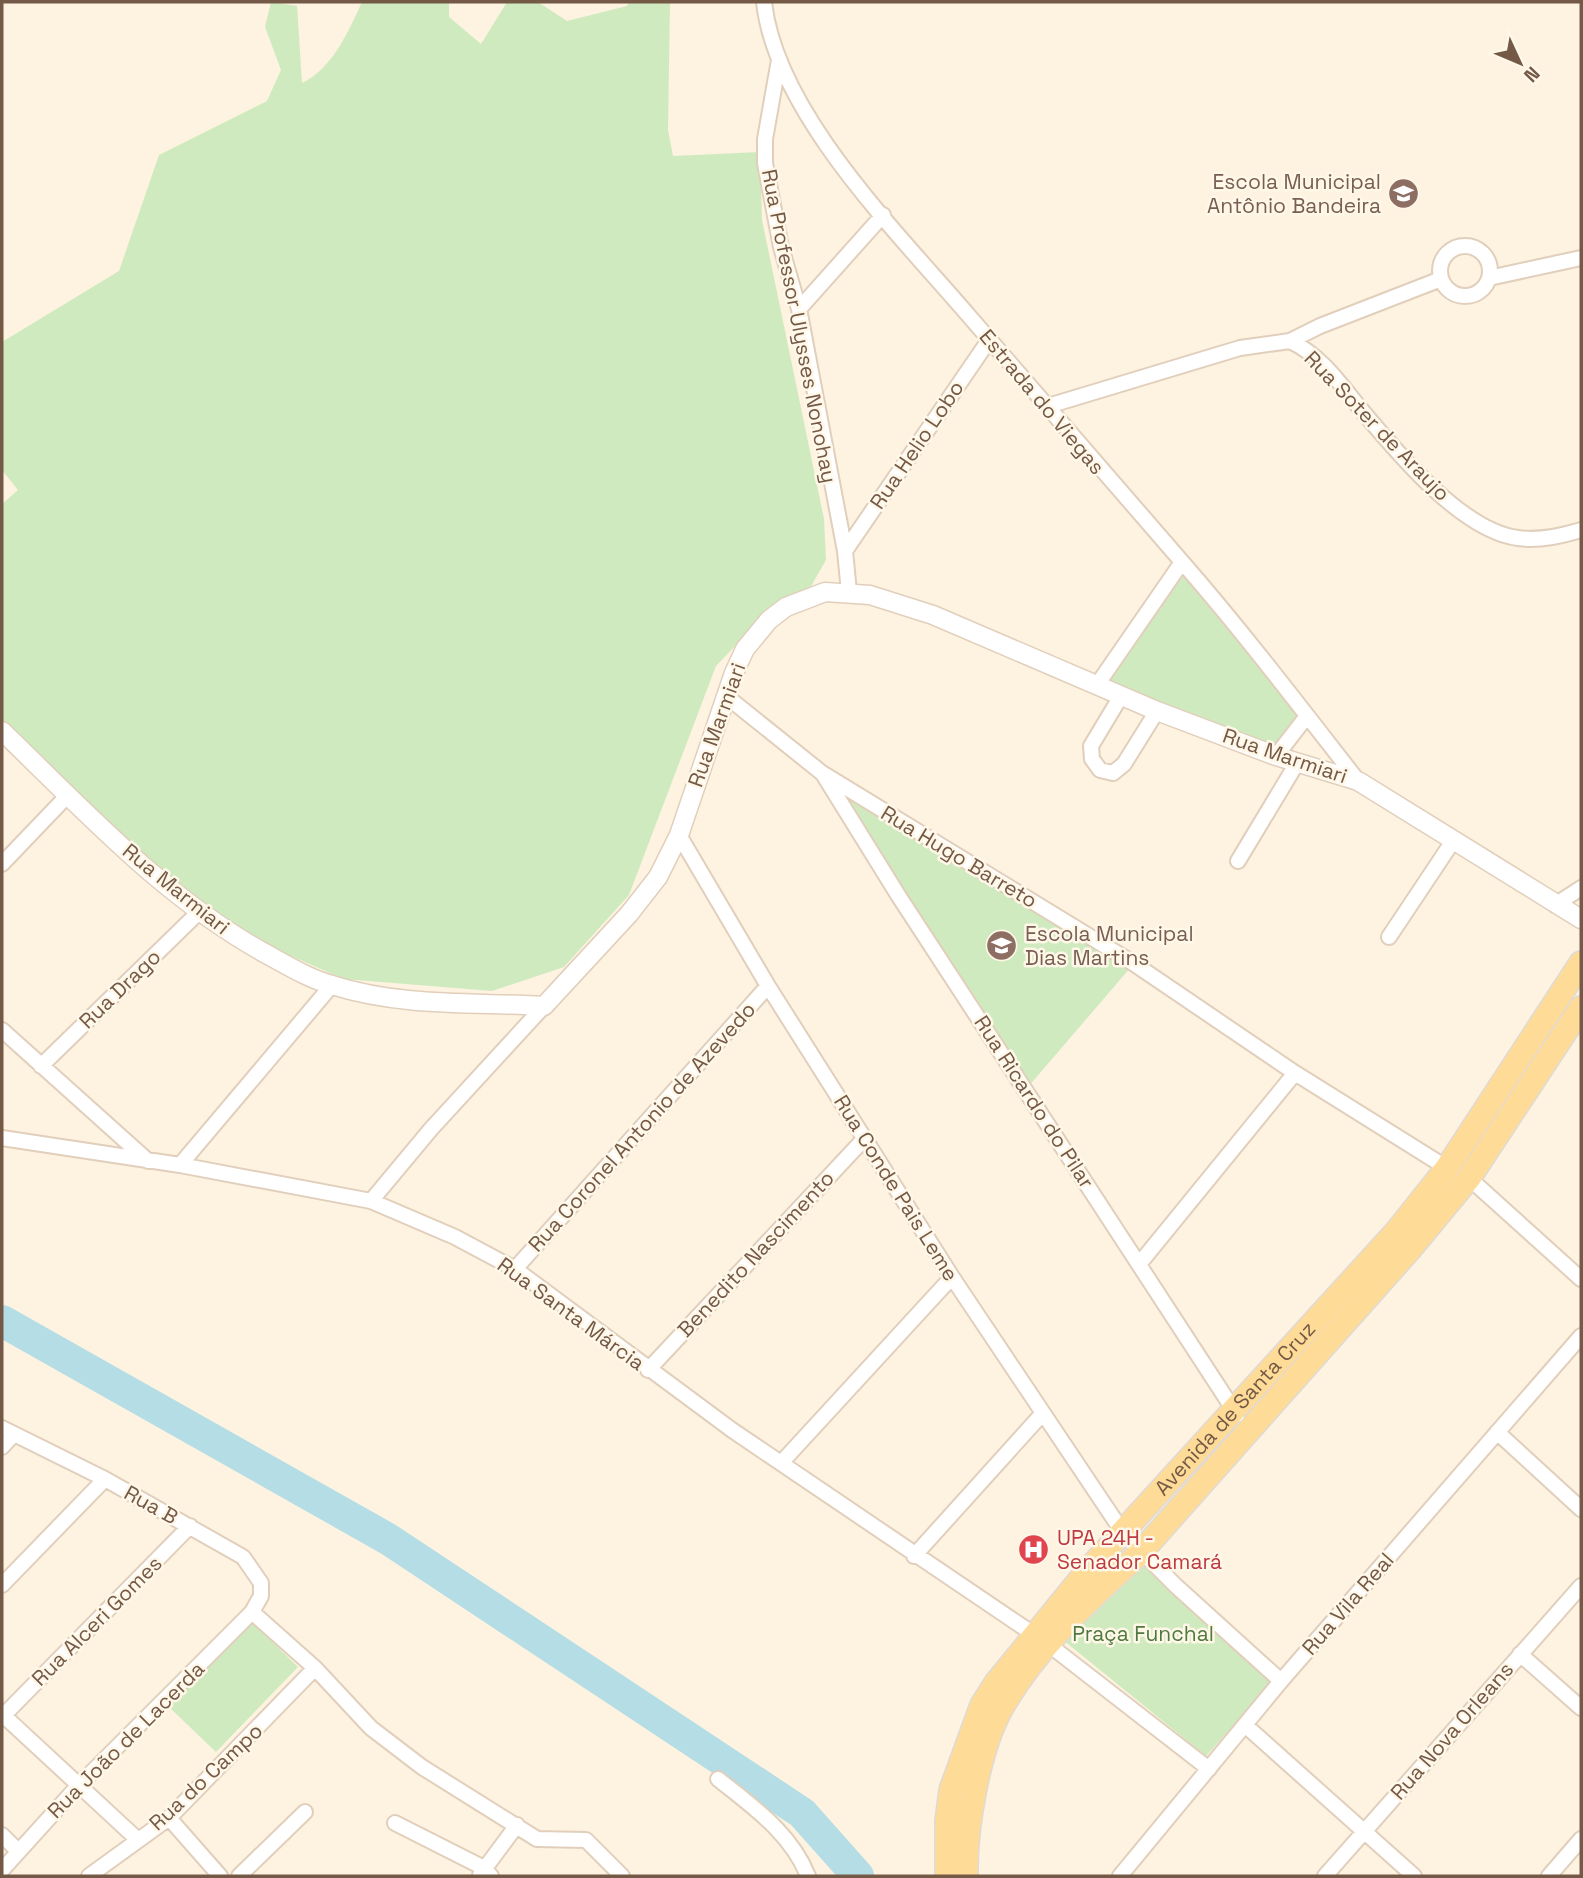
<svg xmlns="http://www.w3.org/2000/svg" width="1583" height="1878" font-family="'Space Grotesk',sans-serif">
  <rect width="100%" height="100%" fill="#fdf3e0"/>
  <path fill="#cfeabf" d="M271 2 297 6 302 83C333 68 348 32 362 2H449V17L481 44 507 2H538L567 21 627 6 629 2H670L668 130 673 156 760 152 762 220 824 519 826 560 806 595 758 622 716 666 629 895 564 967 492 991 344 979 245 936 151 868 2 721V504L18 490 2 470V342L119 271 159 155 267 101 281 70 265 27Z
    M1180 572 1300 717 1276 750 1105 686Z
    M834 783 1131 967 1028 1087Z
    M1141 1554 1273 1681 1206 1756 1063 1640Z
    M252 1622 298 1667 216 1752 169 1707Z"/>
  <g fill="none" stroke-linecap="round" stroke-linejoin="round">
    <path stroke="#b5dde6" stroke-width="32" d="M2 1321 388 1539 802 1813 858 1876"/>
    <defs>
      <path id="minor" d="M764 2C776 113 898 233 969 316 1040 399 1112 481 1183 563 1244 633 1301 708 1358 781
        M779 60 765 139V163L781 247 799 309 845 551 849 592
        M1440 271a25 25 0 1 1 50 0a25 25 0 1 1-50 0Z
        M1489 278 1581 258
        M799 309 883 215
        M1290 341 1320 326 1441 279
        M1048 406 1240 348 1290 341C1320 355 1339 382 1359 407 1394 449 1461 531 1518 538 1540 541 1561 536 1581 530
        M845 551 989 340
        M1097 685 1182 562
        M726 696 822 773 1133 963 1295 1073 1447 1168
        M1121 696 1091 746 1092 759 1100 770 1113 773 1124 764 1157 711
        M1276 756 1307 716
        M823 774 898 895 1237 1415
        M679 835 768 986 952 1277 1124 1534 1176 1586 1281 1681
        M1238 861 1297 763
        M2 864 68 795
        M1555 905 1581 888
        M1389 937 1453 841
        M2 1030 148 1161
        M41 1066 200 911
        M2 1138 180 1165 371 1201 455 1237 515 1269 732 1430 1048 1644 1209 1769
        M180 1165 332 985
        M1469 1178 1581 1279
        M371 1201 431 1129 544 1006
        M1140 1263 1295 1073
        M515 1269 768 986
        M648 1370 865 1138
        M2 1428 105 1479 243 1557 261 1583V1596L252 1612 78 1786 2 1870
        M1497 1432 1581 1509
        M2 1447 14 1434
        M781 1463 952 1277
        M914 1556 1043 1413
        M2 1585 105 1479
        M252 1612 315 1668 371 1728 422 1767 537 1839 586 1840 622 1876
        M1520 1654 1581 1708
        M2 1714 137 1839
        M3 1716 190 1526
        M1245 1725 1414 1876
        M718 1779C753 1807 791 1833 808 1876
        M169 1818 220 1876
        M395 1823 484 1868 491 1876
        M2 1835 18 1851
        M480 1875 517 1825
        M89 1876 169 1818 315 1668
        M239 1876 305 1812
        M1120 1876 1281 1681 1581 1336
        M1325 1876 1581 1586
        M1549 1876 1581 1839"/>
      <path id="tertiary" d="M2 731C86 812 166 900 270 956 290 967 310 979 332 985 401 1007 473 1002 544 1006L629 914 658 877 679 835 734 673 745 649 769 620 786 607 825 592 870 595 933 615 1157 711 1276 756 1358 781 1581 919"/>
      <g id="primary">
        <path id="s1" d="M947 1876V1821L951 1790 982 1705 996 1683 1088 1570 1396 1232 1447 1168 1581 963"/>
        <path d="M966 1876C965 1829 978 1751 1001 1709 1036 1647 1090 1599 1141 1552L1411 1248 1469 1178 1581 1008"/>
      </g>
    </defs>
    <use href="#minor" stroke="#e1cfbc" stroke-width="18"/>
    <use href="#tertiary" stroke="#e1cfbc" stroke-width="21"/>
    <use href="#primary" stroke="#e0dad7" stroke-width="26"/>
    <use href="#minor" stroke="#fff" stroke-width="14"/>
    <use href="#tertiary" stroke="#fff" stroke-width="18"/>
    <use href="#primary" stroke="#fedb96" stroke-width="23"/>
  </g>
  <defs>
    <symbol id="school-disc" viewBox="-11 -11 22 22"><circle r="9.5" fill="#8d6e63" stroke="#fff7e7"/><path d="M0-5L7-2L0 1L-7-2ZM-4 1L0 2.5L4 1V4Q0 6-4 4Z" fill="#fff"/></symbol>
    <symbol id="hospital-disc" viewBox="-11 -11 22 22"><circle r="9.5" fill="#e0444e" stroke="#fff7e7"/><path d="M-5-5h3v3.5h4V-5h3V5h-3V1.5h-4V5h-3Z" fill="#fff"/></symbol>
  </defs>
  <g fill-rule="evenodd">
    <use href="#school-disc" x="1386" y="176" width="35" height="35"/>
    <use href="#school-disc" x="984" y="928" width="35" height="35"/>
    <use href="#hospital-disc" x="1016" y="1532" width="35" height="35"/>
  </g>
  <g text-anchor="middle" stroke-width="5" stroke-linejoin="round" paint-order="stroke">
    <g font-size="21" fill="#785e54" stroke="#fff7e7" text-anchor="end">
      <text x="1381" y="189">Escola Municipal<tspan x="1381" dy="24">Antônio Bandeira</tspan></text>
      <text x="1025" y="941" text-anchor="start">Escola Municipal<tspan x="1025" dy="24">Dias Martins</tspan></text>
    </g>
    <g font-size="21" fill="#745947" stroke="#fff7e7">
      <text transform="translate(799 326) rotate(79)" y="7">Rua Professor Ulysses Nonohay</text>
      <text transform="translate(1042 402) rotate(50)" y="7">Estrada do Viegas</text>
      <text transform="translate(1377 426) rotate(46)" y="7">Rua Soter de Araujo</text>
      <text transform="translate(917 445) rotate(-56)" y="7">Rua Helio Lobo</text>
      <text transform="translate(717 725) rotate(-70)" y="7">Rua Marmiari</text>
      <text transform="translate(1285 756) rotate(19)" y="7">Rua Marmiari</text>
      <text transform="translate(959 857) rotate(31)" y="7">Rua Hugo Barreto</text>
      <text transform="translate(176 889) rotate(39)" y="7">Rua Marmiari</text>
      <text transform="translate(120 989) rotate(-44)" y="7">Rua Drago</text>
      <text transform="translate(1034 1102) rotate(57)" y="7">Rua Ricardo do Pilar</text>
      <text transform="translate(642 1127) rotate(-48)" y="7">Rua Coronel Antonio de Azevedo</text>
      <text transform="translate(896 1188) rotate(58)" y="7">Rua Conde Pais Leme</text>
      <text transform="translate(756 1254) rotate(-47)" y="7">Benedito Nascimento</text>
      <text transform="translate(571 1314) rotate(36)" y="7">Rua Santa Márcia</text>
      <text dy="7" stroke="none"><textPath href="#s1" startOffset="567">Avenida de Santa Cruz</textPath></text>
      <text transform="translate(151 1505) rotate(29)" y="7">Rua B</text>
      <text transform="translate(1348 1604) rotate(-49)" y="7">Rua Vila Real</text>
      <text transform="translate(97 1621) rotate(-45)" y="7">Rua Alceri Gomes</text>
      <text transform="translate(1452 1731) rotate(-49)" y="7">Rua Nova Orleans</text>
      <text transform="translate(126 1740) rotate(-45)" y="7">Rua João de Lacerda</text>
      <text transform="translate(206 1777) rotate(-43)" y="7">Rua do Campo</text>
    </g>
    <g font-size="21" fill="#be3a42" stroke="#fff7e7" text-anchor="start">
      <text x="1057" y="1545">UPA 24H -<tspan x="1057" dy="24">Senador Camará</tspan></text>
    </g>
    <g font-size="21" fill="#4e7a3f" stroke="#fff7e7">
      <text x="1143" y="1641">Praça Funchal</text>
    </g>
  </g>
  <rect width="1583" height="1878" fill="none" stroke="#745947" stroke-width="7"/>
  <g transform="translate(1520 63) rotate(134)" stroke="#fff7e7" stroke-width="5" paint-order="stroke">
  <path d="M0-5L12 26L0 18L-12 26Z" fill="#745947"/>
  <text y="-10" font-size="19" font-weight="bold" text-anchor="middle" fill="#745947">N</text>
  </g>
</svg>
